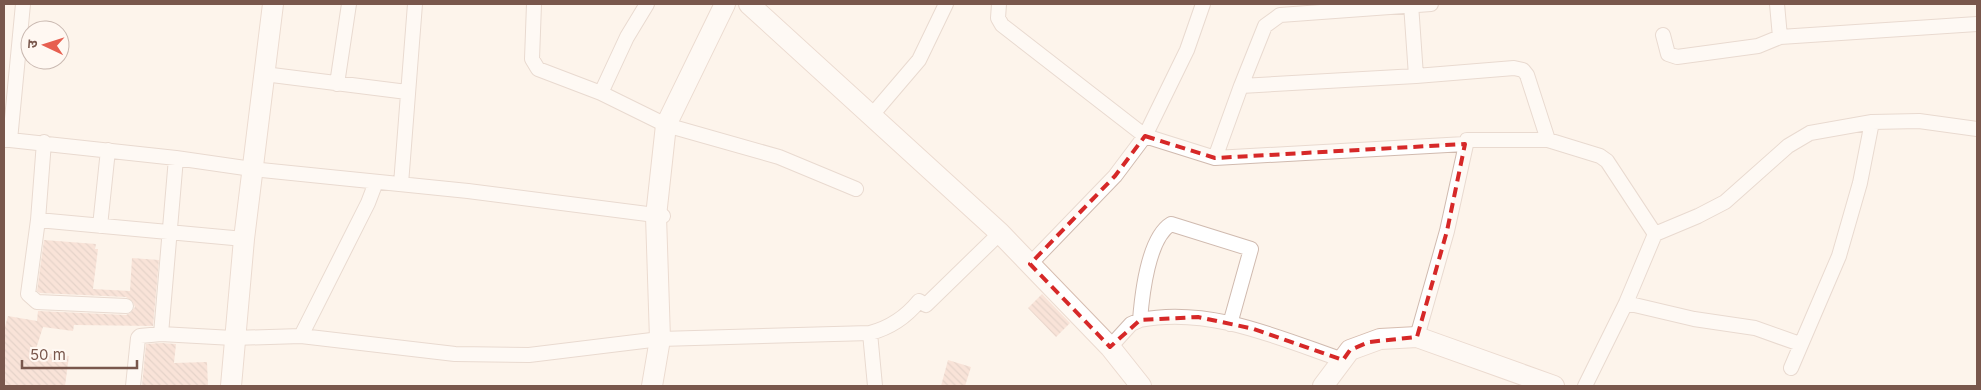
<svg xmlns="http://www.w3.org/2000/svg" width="1981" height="390" font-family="Inter,'Noto Sans Devanagari',sans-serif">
  <defs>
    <pattern id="building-back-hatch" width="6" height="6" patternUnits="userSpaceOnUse" patternTransform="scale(1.25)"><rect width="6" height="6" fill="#f3cfc2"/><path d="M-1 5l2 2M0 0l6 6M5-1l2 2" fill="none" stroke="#caaba0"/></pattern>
  </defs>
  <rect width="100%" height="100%" fill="#fdf4eb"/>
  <path fill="url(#building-back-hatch)" d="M44 240 96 244 95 249H98L93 289 130 291 132 258 159 260 153 326 74 325 73 331 43 327 35 352 69 356 65 386H4V330L8 316 37 321 38 311 126 315 130 313 135 307 133 302 126 297 40 293 37 291Z
    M1042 294 1070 323 1056 337 1028 308Z
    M161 343 176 344 174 363 207 362 208 386H142L146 344Z
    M948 360 971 367 965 386H941Z"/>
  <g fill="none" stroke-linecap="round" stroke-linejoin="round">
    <defs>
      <path id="street" d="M534 4 532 59 538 69 601 93 666 125 779 157 856 189
        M999 4 998 18 1002 25 1145 136 1215 158 1241 86 1416 76 1411 4
        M1777 4 1780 37 1977 24
        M1663 35 1668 54 1677 57 1758 46 1780 37
        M264 74 407 92
        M1416 76 1514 68 1523 70 1527 75 1548 140 1600 156 1607 161 1655 234
        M337 84 349 4
        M1241 86 1265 26 1280 15 1431 4
        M601 93 627 37 647 4
        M872 115 919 60 946 4
        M4 140H10L23 4
        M10 140 176 158 252 169 468 191 663 216
        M44 142 38 220 28 294 37 302 126 306
        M1215 158 1465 144
        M401 184 415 4
        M38 220 244 239
        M100 226 108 150
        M1030 264 1115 176 1145 136 1187 50 1203 4
        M1626 303 1694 319 1755 328 1800 344
        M1140 320C1142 295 1148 238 1171 224L1251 249 1230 324
        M870 333 875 386
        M161 334 176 158
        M301 336 368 203 376 182
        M1417 337 1447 231 1467 140H1548
        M1110 347 1131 324 1140 320C1209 306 1279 338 1343 360
        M1791 368 1839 256 1860 183 1872 122
        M133 386 138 338 140 336 161 334 233 338 301 336 455 354 529 355 660 339 870 333C889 328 906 317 919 301L926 305 1000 233
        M1585 386 1626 303 1655 234 1698 216 1725 202 1788 146 1810 133 1872 122 1919 121 1977 129"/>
      <path id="secondary" d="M749 4 1000 233 1110 347 1141 386
        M231 386 244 239 273 4
        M652 386 660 339 656 216 666 125 725 4
        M1323 386 1350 350 1380 339 1417 337 1554 386"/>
    </defs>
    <use href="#street" stroke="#d0baaf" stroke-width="16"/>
    <use href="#secondary" stroke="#d6bcaf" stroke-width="22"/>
    <use href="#street" stroke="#fff" stroke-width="14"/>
    <use href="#secondary" stroke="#fff" stroke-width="20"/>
  </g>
  <path d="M0 0H1981V390H0ZM1145 136 1215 158 1465 144 1447 231 1417 337 1369 342 1350 350 1343 360 1254 329 1198 317 1140 320 1110 347 1030 264 1115 176Z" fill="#fdf4eb" fill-opacity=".55" fill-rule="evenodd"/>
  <path fill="none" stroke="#d62828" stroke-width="4" stroke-dasharray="10 6" stroke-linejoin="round" d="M1145 136 1215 158 1465 144 1447 231 1417 337 1369 342 1350 350 1343 360 1254 329 1198 317 1140 320 1110 347 1030 264 1115 176Z"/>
  <rect width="1981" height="390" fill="none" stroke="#79574c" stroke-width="10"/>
  <g transform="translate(45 45) rotate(274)"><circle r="24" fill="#fff8f2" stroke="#c9b8b0"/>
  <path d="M0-4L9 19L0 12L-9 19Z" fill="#e75f50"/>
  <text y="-8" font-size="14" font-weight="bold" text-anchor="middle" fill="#79574c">उ</text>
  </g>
  <path d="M22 360v8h115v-8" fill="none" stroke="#79574c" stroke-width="2.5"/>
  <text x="30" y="360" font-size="15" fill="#79574c" stroke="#fff8f2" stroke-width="4" paint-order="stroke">50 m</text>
</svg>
